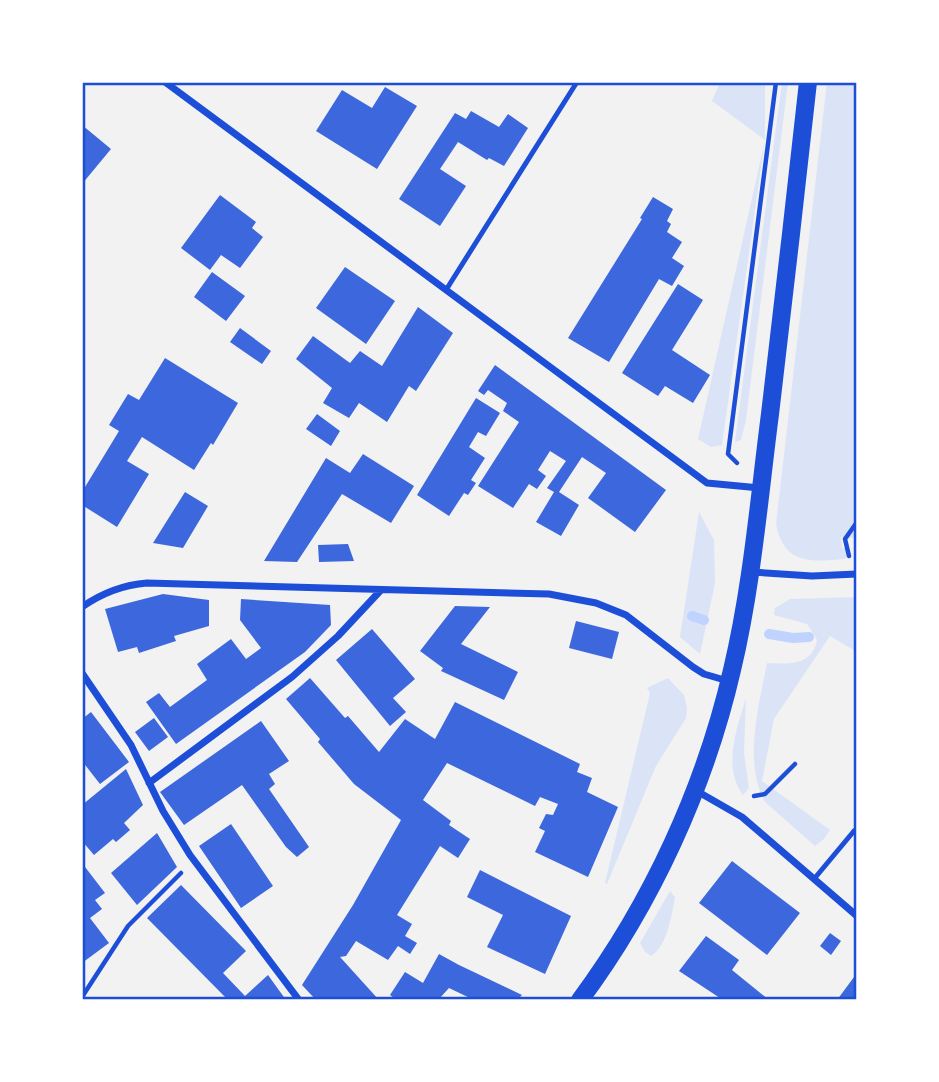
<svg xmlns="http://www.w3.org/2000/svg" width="939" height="1082" font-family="Raleway,sans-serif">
  <rect width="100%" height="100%" fill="#f2f2f2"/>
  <path fill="#dbe4f7" d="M720 82H765V139L722 445 711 447 698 439 765 140 712 101Z
    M782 82H788L746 420 741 440 735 442Z
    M827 82H857V537L845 539 841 537 842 548H846L848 556 845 559C811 562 784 565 776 524Z
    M699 512 714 540 715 583 700 654 680 637Z
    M857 597V652L830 636 774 719 762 781 830 830 824 839 815 846 765 802C743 763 759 704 767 663 789 664 812 666 817 640L807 624 774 615 775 608 790 599Z
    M668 678 684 695 687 708 686 718 656 766 607 884 605 883 650 693 647 688Z
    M746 698 744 753 749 788 743 795C722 767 737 728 746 698Z
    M670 891 675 897C672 915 667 947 651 956L645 952 640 943Z"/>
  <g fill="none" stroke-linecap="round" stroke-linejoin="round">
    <path stroke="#bfd3fe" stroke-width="10" d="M692 616 704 620
      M769 634 793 638 809 637"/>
  </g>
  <path fill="#3d67dc" d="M385 87 417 106 377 169 316 131 342 90 372 108Z
    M471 111 499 127 508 114 528 128 504 166 489 158 487 160 458 142 440 169 466 186 440 226 399 199 455 113 466 119Z
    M82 125 111 149 82 184Z
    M220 195 256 222 252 228 263 237 240 268 221 255 210 270 181 248Z
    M653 197 673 209 667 221 671 224 667 232 682 242 672 258 684 266 672 286 659 279 609 362 568 338 642 219 640 218Z
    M345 267 395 301 366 344 316 308Z
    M212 272 245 296 226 321 194 297Z
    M678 284 703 300 672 350 710 375 693 403 665 386 658 396 622 373Z
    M418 307 453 333 416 391 409 386 387 422 359 403 349 418 323 403 332 388 296 359 313 336 350 363 360 351 382 366Z
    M240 328 271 351 262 364 230 342Z
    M165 358 238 403 213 445 211 443 194 470 142 437 127 461 149 474 117 527 82 505V492L119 431 109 425 128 394 139 400Z
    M495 365 666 490 635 532 588 498 606 473 582 457 559 492 579 505 561 536 536 522 554 492 547 488 566 461 550 451 538 470 546 476 537 489 529 484 513 508 478 486 519 422 503 411 507 403 488 390 484 395 478 391Z
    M476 398 500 413 486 436 478 432 469 447 485 458 471 480 476 483 468 495 464 493 449 516 417 495Z
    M317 414 340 431 331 446 306 429Z
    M363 454 414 486 391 523 342 494 297 562 264 561 326 458 350 473Z
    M185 492 208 506 183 548 153 543Z
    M348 544 354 561 319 562 318 545Z
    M163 594 209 600V626L174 636 176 641 139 653 137 647 118 652 105 609Z
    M241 599 330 605 331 625 305 652 176 744 146 702 159 693 170 707 207 680 197 664 231 639 246 659 261 648 240 620Z
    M455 606 490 607 461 644 518 672 504 700 441 671 443 668 420 651Z
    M576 621 619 632 612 659 569 648Z
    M372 629 415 679 393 698 406 712 390 726 336 660Z
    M310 678 345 718 348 716 379 752 405 719 435 739 455 702 580 764 577 772 592 778 587 792 618 807 588 877 535 852 545 831 539 828 546 814 553 815 558 804 540 797 535 806 447 763 423 800 451 821 449 825 470 839 458 858 440 846 397 915 412 924 405 936 417 943 410 954 398 946 388 960 356 941 346 956 340 957 379 1000H316L302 985 353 905 401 820 354 784 318 742 320 739 286 699Z
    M91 712 129 762 100 784 82 761V719Z
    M154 718 168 737 149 751 135 732Z
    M261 721 289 761 269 774 275 784 269 789 309 847 297 857 286 847 242 785 184 825 160 792Z
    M126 769 143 805 124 823 130 830 116 842 113 839 94 855 82 841V805Z
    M231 824 273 886 241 908 199 846Z
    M157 833 177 867 137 905 111 873Z
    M732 861 800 913 767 955 699 903Z
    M82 863 105 893 95 900 102 909 90 918 109 943 82 963Z
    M480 870 571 916 545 974 487 947 503 915 467 897Z
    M181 885 246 951 223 973 245 996 268 975 286 1000H228L147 918Z
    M830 933 841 941 831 955 820 946Z
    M706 936 739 960 732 970 769 1000H723L679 971Z
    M439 954 459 965 522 995 517 1000H474L449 988 438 1000H397L390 995 405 972 423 983Z
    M857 973V1000H837Z"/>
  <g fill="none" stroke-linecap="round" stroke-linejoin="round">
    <path stroke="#1d4ed8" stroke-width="4.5" d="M737 463 728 454 776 82
      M849 556 845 539 857 522
      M754 796 765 794 795 764
      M82 997 128 926 181 873"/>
    <path stroke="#1d4ed8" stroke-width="5" d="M446 290 577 82
      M814 879 854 831"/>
    <path stroke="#1d4ed8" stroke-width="7" d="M165 82 707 483 760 488
      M751 572 812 576 857 574
      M82 607C102 593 122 585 147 583L549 594 596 603 626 615 693 667 704 674 728 681
      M82 673 131 745 163 811 190 855 299 1000
      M149 783 292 677 338 636 381 590
      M695 790 742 817 857 916"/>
    <path stroke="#1d4ed8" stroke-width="18" d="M580 1000C652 903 705 787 732 670 752 586 759 499 770 414 783 303 796 193 808 82"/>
  </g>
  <rect width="939" height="1082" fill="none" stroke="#ffffff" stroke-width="168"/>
  <rect x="84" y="84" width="771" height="914" fill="none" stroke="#1d4ed8" stroke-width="2.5"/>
</svg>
